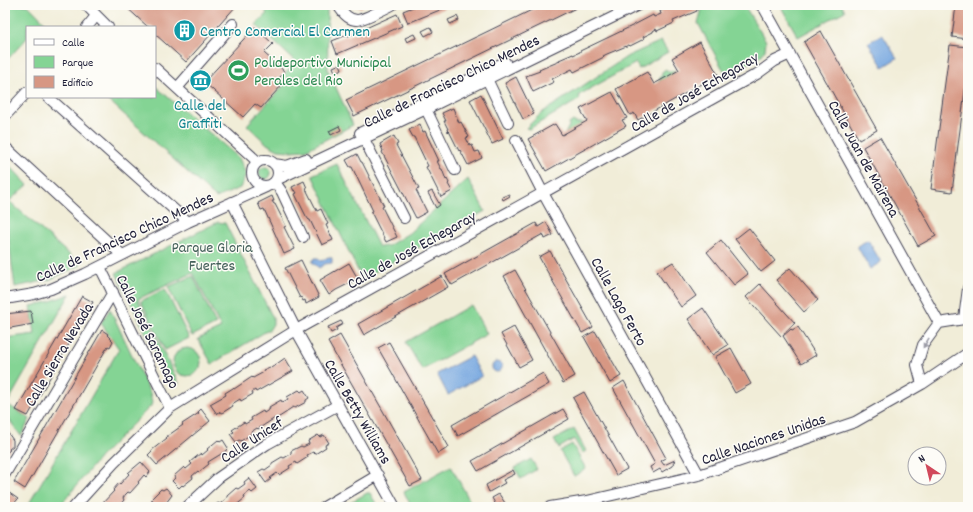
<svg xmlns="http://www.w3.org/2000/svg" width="973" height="512" font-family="Dekko,sans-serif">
  <rect width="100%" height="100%" fill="#fdfcf7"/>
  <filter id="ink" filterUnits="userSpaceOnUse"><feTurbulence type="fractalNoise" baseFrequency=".025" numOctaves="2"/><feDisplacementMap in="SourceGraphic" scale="8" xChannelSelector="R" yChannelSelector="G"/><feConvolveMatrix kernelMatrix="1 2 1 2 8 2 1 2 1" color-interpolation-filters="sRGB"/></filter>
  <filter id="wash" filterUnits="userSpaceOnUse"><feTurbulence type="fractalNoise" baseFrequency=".012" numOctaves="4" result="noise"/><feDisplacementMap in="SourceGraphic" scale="16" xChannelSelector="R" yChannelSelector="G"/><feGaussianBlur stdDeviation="0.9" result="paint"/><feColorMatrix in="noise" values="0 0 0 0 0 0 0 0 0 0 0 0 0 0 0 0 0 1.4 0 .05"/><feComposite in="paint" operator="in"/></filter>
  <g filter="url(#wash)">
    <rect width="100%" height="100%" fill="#f1edd8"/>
    <path fill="#84d494" stroke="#537b68" d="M5 5H28L49 27H27V38L5 62Z
      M259 5H327L328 70 353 125 306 150 290 151 278 150 267 144 247 125 284 85 279 80 296 62 256 25 267 13Z
      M703 5H744L766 41 765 50 761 56 726 75 698 23Z
      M780 5H842L845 11 798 37Z
      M661 41 668 52 639 69 636 63 579 95 580 99 529 129 526 128 543 112 628 56Z
      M666 69 668 71H677L658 82 662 75V72Z
      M155 86 239 158 246 174 240 188 216 198 105 97H155Z
      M573 121 576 123H584L565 134 569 126V124Z
      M5 161 28 185 9 201 81 265 49 280 15 287 5 215Z
      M337 164 379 247 388 246 409 233 468 179 485 211 362 279 312 175Z
      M259 173a6 6 0 1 1 12 0a6 6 0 1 1-12 0Z
      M218 222 225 223 273 318V324L270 329 212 364 198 339 221 328 193 273 138 299 179 384 174 383 169 380 116 273Z
      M193 276 216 324 192 336 168 287Z
      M165 289 189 338 165 350 141 301Z
      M70 294 7 404 30 419 21 436 5 414V338L35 334 31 306 48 302Z
      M471 305 487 334 422 370 406 342Z
      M110 309 150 393 152 402 151 406 100 457 59 507H27L119 349 101 323Z
      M173 362a14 14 0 1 1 28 0a14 14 0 1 1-28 0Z
      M574 429 586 451 582 453 574 439 559 448 554 440Z
      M572 444 586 469 574 476 560 451Z
      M531 459 537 469 521 479 515 468Z
      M451 466 473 507H413L411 506 404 492Z
      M367 493H370L378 507H342Z"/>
    <path fill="#74a6df" stroke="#4b648d" d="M882 34 897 58 883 67 868 43Z
      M868 240 881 262 870 269 857 246Z
      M328 257 332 258V263L325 264 319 268 312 262 315 258H318L322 261Z
      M471 356 482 376 448 395 437 374Z
      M492 367a5 5 0 1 1 10 0a5 5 0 1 1-10 0Z"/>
    <g id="blocks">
      <path fill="#d79783" d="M124 5H237L186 62 155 34V27H148Z
        M349 5H362V8Z
        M418 5H452L408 23 403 11Z
        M542 5H582L354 116 346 100Z
        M673 5 674 6 696 5 697 11 673 21 674 23 657 31 656 29 653 31V32L643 37 644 39 630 46 629 45 607 54 603 56 604 57 574 72 572 69 552 79 554 82 533 92 526 76 540 71 539 70 560 61 559 60 573 54V55L580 52V51L632 26 653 15 654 17 661 14 660 11Z
        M956 5H968V39L952 37Z
        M397 14 402 26 337 54 332 41 347 35 348 36Z
        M457 16 459 20 450 24 448 20Z
        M255 27 273 44 264 53 285 72 277 80 282 85 261 108 255 104 243 117 204 82Z
        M430 27 433 32 425 36 422 31Z
        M821 31 877 130 859 140 804 42Z
        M414 34 416 38 407 42 405 38Z
        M700 42 718 75 638 120 634 113 630 115 616 89 647 72 654 84 679 70 672 58Z
        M950 45 968 47V67L952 192 931 189Z
        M340 64 342 69 335 72 333 67Z
        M516 77 534 114 523 119 505 83Z
        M612 92 627 118 622 120 626 126 546 171 528 139 555 124 562 135 587 121 580 109Z
        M481 94 503 139 492 144 470 100Z
        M453 108 459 123 461 122 469 137 466 138 470 146 472 145 475 152 479 151 482 158 468 165 460 150 459 151 449 131 448 132 447 129H448L444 121H446L442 113Z
        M420 124 423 132 425 131 439 161H437L441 169H442L446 180 447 179 449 183 448 184 452 191 441 197 426 167 428 166 414 137H413L409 130Z
        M339 126 341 130 331 135 329 131Z
        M394 136 398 144 396 145 419 189 416 190 427 212 416 218 382 152 383 151 380 144Z
        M880 137 936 236 918 246 863 147Z
        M357 154 361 162H362L384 206 382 207 397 237 386 242 371 212 373 211 352 167H350L346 160Z
        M304 181 307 188 306 189 317 211 321 209 328 224 326 225 333 240 322 245 310 220H309L306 216 295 194 297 193 295 190 294 191 292 187Z
        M432 191 440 205 436 208 428 193Z
        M509 194 510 196 503 200 502 197Z
        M272 196 274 201H272L274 204H275L286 226 284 227 295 249 284 254 264 209 261 210 258 203Z
        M546 222 553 235 545 239 543 234 452 285 445 274 536 223 538 227Z
        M749 228 775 261 761 272 735 239Z
        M721 240 748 274 734 285 707 252Z
        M550 251 593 327 582 333 539 257Z
        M301 260 319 297 306 304 305 300 303 301 301 297 300 298 285 268Z
        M673 262 696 296 681 307 657 272Z
        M349 263 358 279 336 290 329 295 320 280Z
        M790 268 818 300 804 312 776 280Z
        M515 270 575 376 563 383 504 276Z
        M442 276 448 287 364 335 358 324Z
        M760 284 795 323 781 336 746 297Z
        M82 296 93 302 28 416 16 410Z
        M703 308 728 345 712 355 688 319Z
        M31 311 33 324 5 329V314Z
        M341 321 343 324 336 328 337 330 331 333 328 327Z
        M514 327 532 360 519 367 501 334Z
        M798 327 816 355 801 364 783 336 791 329 792 330Z
        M102 330 108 334 107 335 113 341 110 347 108 346 25 489 14 482Z
        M595 331 621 376 610 383 584 337Z
        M340 335 422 480 410 486 328 342Z
        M389 342 449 447 438 454 378 348Z
        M731 348 751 384 735 393 715 357Z
        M285 358 293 371 256 392 255 390 252 392 253 394 241 401 240 399 232 404 233 406 222 413 220 412 217 414 210 404 226 395 225 393 233 388 234 389 252 377 253 378 264 372 263 370 270 367 271 368Z
        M543 373 549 384 458 436 452 425Z
        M624 381 666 458 661 461 664 465 675 460 672 466 662 472 660 469 653 473 650 467 655 464 613 388Z
        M299 390 301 392 304 390 309 398 306 400V402L295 408 293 407 287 411V412L276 419 275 418 258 429 257 428 251 432V434L241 441 239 440 236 442 230 434 234 432 232 430 244 422 245 424 252 420 251 418 263 411 264 413 270 409 269 407 281 400 282 402 285 401 288 399 287 397Z
        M584 392 627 469 616 475 573 398Z
        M201 409 210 421 157 465 148 455 152 451V450L167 438 166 437 183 425 182 424 199 413 198 412Z
        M563 409 569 419 478 471 472 461Z
        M5 429 13 440V446L9 449 10 450 5 454Z
        M318 435 320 437 324 435 329 443 325 445 326 447 315 454 313 452 307 455 308 457 297 464 296 462 289 466 290 468 279 475 277 473 270 478 271 479 266 483 258 472 263 469 265 470 272 465V463L282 457 284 458 291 454V451L301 446 303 447 309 444 308 441Z
        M218 440 220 442 223 440 228 448 226 450V451L208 462 209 464 199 472 198 471 192 476 193 478 183 486 182 485 179 488 172 481 175 478 174 476 184 467 186 469 192 464 190 462 201 453 202 455 208 450 207 449Z
        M141 462 150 472 146 477 144 475 138 482 139 483 130 493 128 492 125 495 123 498 124 500 118 507H99L114 491 113 490 119 483 120 484 129 474 128 473Z
        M513 470 515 474 503 480 505 483 489 492 486 485Z
        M249 478 257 489 252 493 250 491 244 496 245 498 234 507 233 505 231 507H213L218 503 220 504 227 498V496L236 488 238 489 245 484 244 482Z
        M166 488 172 495 163 507H144L146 505 148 506 153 500 151 499 161 489 163 490Z
        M8 492 18 499 11 507H5V495H6Z
        M499 494 505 503 496 505 492 498Z"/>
    </g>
  </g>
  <g filter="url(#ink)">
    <use href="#blocks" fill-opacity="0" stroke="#414053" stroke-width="1"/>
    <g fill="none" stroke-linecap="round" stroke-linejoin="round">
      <defs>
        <path id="minor" d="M86 5 108 27
          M338 5C342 12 348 20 357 20 363 20 386 8 392 5
          M760 5 764 8 773 24 939 323
          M87 27 96 16
          M155 68 258 162
          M487 79 508 123
          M177 88 233 24
          M48 97 188 222
          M426 109 455 170
          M5 116 27 92
          M360 133 505 62
          M364 139 404 218
          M516 140 543 193 699 475
          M5 147 122 255
          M252 173a13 13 0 1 1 26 0a13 13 0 1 1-26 0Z
          M274 164 287 166 306 159
          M276 180 426 109 638 5
          M275 182 282 192 303 237
          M232 202 296 330 395 507
          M100 267 170 408
          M5 299 34 294 51 289 85 274 188 222 266 187
          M964 319 968 288
          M922 384 917 365 923 345 939 323 964 319H968
          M5 474 113 292
          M74 507 114 463 170 408 296 330 757 74 775 61 790 54
          M187 507 218 478 267 444 338 405
          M324 507 378 475
          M550 507 587 501 699 475 855 422 922 384 968 353"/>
      </defs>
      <use href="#minor" stroke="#414053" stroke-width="12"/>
      <use href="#minor" stroke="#fff" stroke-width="10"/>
    </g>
    <defs><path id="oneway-solid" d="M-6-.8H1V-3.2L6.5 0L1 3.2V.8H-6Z"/></defs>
    <use fill="#9c9ca7" href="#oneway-solid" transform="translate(926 343) rotate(121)"/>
  </g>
  <defs>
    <symbol id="building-disc" viewBox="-11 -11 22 22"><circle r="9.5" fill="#0f9aa8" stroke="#fdfcf7"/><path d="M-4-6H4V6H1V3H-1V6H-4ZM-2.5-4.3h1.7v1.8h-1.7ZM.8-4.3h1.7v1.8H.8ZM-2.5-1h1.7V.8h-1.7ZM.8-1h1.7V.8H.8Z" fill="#fff"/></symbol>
    <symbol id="stadium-disc" viewBox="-11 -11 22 22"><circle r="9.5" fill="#2e9e5b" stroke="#fdfcf7"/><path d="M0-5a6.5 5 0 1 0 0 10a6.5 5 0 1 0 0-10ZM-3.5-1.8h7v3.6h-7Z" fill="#fff"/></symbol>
    <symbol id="museum-disc" viewBox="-11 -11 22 22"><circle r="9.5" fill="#0f9aa8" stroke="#fdfcf7"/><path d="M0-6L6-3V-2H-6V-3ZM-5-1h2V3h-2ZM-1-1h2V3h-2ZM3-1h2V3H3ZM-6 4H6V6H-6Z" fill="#fff"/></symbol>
  </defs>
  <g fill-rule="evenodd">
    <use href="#building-disc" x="172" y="18" width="25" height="25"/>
    <use href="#stadium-disc" x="226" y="58" width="25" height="25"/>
    <use href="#museum-disc" x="188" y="68" width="25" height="25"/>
  </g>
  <g text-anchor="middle" stroke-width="3" stroke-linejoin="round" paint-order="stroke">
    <g font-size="16" fill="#0d838f" stroke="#fdfcf7" text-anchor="start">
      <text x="200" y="36">Centro Comercial El Carmen</text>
      <text x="200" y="110" text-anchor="middle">Calle del<tspan x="200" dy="18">Graffiti</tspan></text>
    </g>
    <g font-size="16" fill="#27864d" stroke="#fdfcf7" text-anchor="start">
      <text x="254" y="67">Polideportivo Municipal<tspan x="254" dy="18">Perales del Rio</tspan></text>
    </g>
    <g font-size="16" fill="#22223b" stroke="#fdfcf7">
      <text transform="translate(451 80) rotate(-26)" y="6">Calle de Francisco Chico Mendes</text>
      <text transform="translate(694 91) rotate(-30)" y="6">Calle de José Echegaray</text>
      <text transform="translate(865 158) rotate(61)" y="6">Calle Juan de Mairena</text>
      <text transform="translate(124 236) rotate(-25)" y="6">Calle de Francisco Chico Mendes</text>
      <text transform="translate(411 249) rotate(-29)" y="6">Calle de José Echegaray</text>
      <text transform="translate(620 301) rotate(61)" y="6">Calle Lago Ferto</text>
      <text transform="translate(149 331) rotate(64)" y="6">Calle José Saramago</text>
      <text transform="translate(58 354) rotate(-59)" y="6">Calle Sierra Nevada</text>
      <text transform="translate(359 411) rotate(60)" y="6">Calle Betty Williams</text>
      <text transform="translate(763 438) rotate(-19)" y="6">Calle Naciones Unidas</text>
      <text transform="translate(251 439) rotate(-33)" y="6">Calle Unicef</text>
    </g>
    <g font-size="16" fill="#44605a" stroke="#fdfcf7">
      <text x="212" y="252">Parque Gloria<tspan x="212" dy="18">Fuertes</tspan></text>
    </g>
  </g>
  <rect width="973" height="512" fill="none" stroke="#fdfcf7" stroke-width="20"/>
  <rect x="26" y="26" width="130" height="72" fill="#fdfcf7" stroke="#a5a5ac"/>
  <rect x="34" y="39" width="20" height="6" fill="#ffffff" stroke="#a5a5ac"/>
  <text x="62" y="46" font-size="12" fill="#22223b">Calle</text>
  <rect x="34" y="56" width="20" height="12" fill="#84d494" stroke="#a5a5ac"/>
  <text x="62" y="66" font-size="12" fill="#22223b">Parque</text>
  <rect x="34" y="76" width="20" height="12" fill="#d79783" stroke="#a5a5ac"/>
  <text x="62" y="86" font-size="12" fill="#22223b">Edificio</text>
  <g transform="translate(927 466) rotate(325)"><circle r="19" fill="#fdfcf7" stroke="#a5a5ac"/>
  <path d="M0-3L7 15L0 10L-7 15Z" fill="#d1495b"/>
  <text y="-6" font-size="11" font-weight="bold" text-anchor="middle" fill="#22223b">N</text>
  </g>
</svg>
